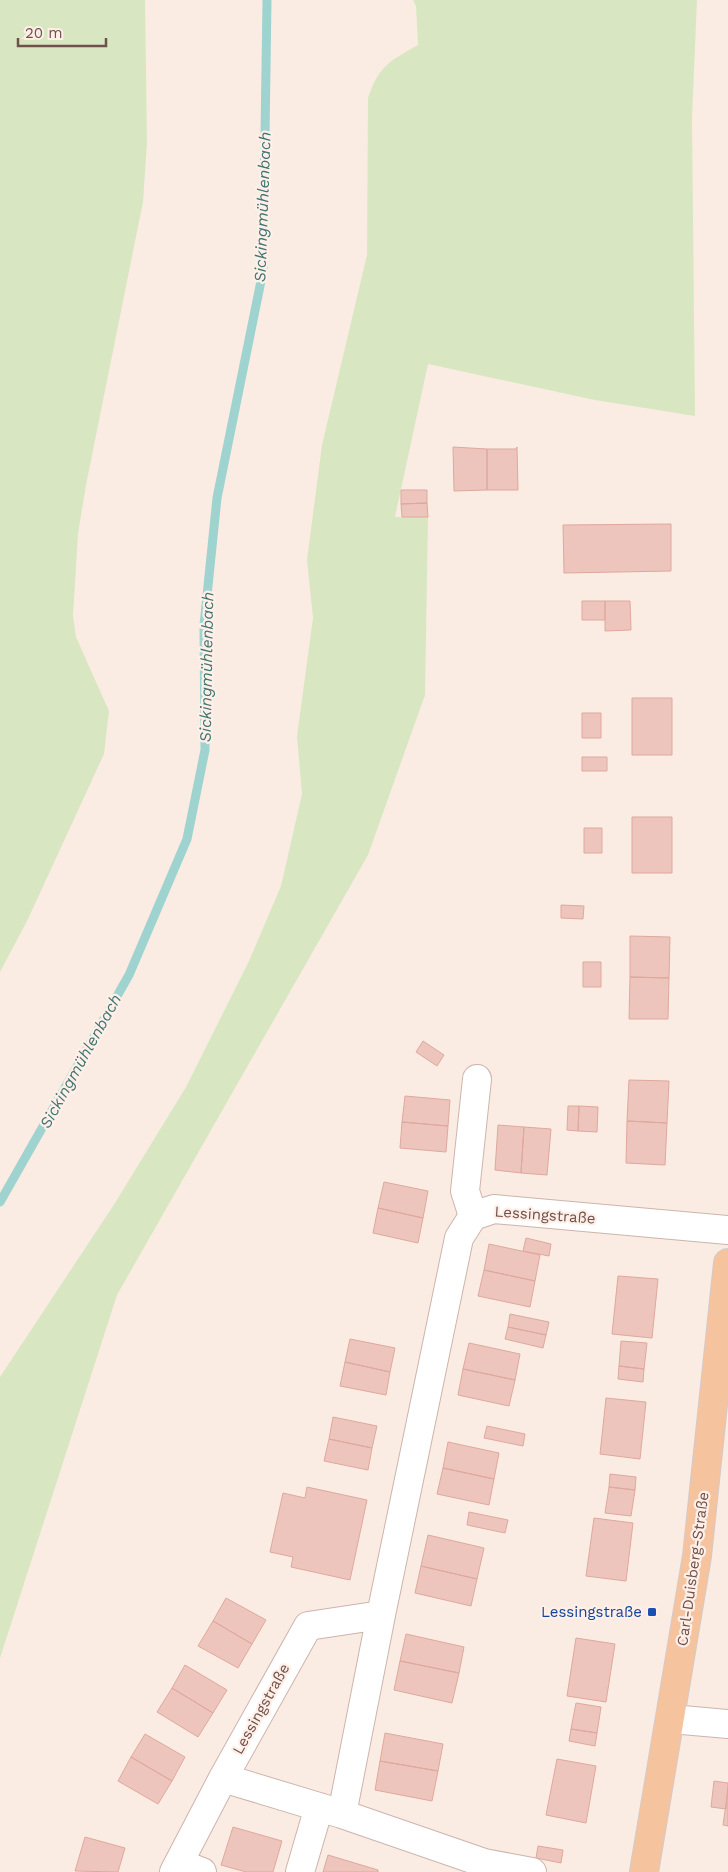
<svg xmlns="http://www.w3.org/2000/svg" width="728" height="1872" font-family="'Work Sans',sans-serif">
  <rect width="100%" height="100%" fill="#faece2"/>
  <path fill="#d8e7c2" d="M0 0H145L147 142 143 202 86 485 78 534 73 616 76 637 109 711 104 754 28 919 0 972Z
    M413 0H697L692 118 695 416 595 400 428 364 395 517H428L425 695 368 855 117 1295 0 1658V1377L115 1203 186 1087 249 961 281 886 302 794 297 736 313 618 307 560 322 445 367 255 368 98C379 65 390 61 418 45L416 6Z"/>
  <g fill="none" stroke-linecap="round" stroke-linejoin="round">
    <path stroke="#9fd3d0" stroke-width="9" d="M0 1202 129 975 187 839 205 750 204 625 217 498 263 271 267 0"/>
  </g>
  <path fill="#eec5bc" stroke="#dfa89d" d="M453 447 487 449V490L454 491Z
    M517 447 518 490H487V449H516Z
    M401 490H427V503L401 504Z
    M427 503 428 517H402L401 504Z
    M671 524V571L564 573 563 525Z
    M582 601H605V620H582Z
    M605 601H630L631 630 605 631Z
    M632 698H672V755H632Z
    M582 713H601V738H582Z
    M582 757H607V771H582Z
    M632 817H672V873H632Z
    M584 828H602V853H584Z
    M561 905 584 906 583 919 561 918Z
    M630 936 670 937 669 978 630 977Z
    M583 962H601V987H583Z
    M630 977 669 978 668 1019H629Z
    M423 1041 444 1055 437 1066 416 1052Z
    M629 1080 669 1081 667 1123 627 1121Z
    M405 1096 450 1100 448 1126 402 1122Z
    M568 1106H579L578 1131 567 1130Z
    M579 1106 598 1107 597 1132 578 1131Z
    M627 1121 667 1123 665 1165 626 1163Z
    M402 1122 448 1126 446 1152 400 1148Z
    M498 1125 524 1127 521 1173 495 1170Z
    M524 1127 551 1129 547 1175 521 1173Z
    M384 1182 428 1191 423 1218 378 1208Z
    M378 1208 423 1218 418 1243 373 1233Z
    M526 1238 551 1244 549 1256 523 1251Z
    M489 1244 540 1255 535 1281 484 1270Z
    M484 1270 535 1281 530 1307 478 1296Z
    M618 1276 658 1279 652 1338 612 1334Z
    M510 1314 549 1322 546 1335 508 1327Z
    M508 1327 546 1335 543 1348 505 1339Z
    M350 1339 395 1348 390 1372 345 1362Z
    M621 1341 647 1343 644 1369 619 1366Z
    M469 1343 520 1354 515 1380 463 1369Z
    M345 1362 390 1372 386 1395 340 1386Z
    M619 1366 644 1369 643 1382 618 1379Z
    M463 1369 515 1380 509 1406 458 1395Z
    M606 1398 646 1402 640 1459 600 1454Z
    M333 1417 377 1426 372 1448 329 1439Z
    M487 1426 525 1434 523 1446 484 1438Z
    M329 1439 372 1448 368 1470 324 1461Z
    M448 1442 499 1453 494 1479 443 1468Z
    M443 1468 494 1479 489 1505 437 1494Z
    M610 1474 636 1477 635 1490 609 1487Z
    M307 1487 367 1500 350 1580 291 1567 293 1557 270 1552 283 1493 305 1498Z
    M609 1487 635 1490 631 1516 605 1513Z
    M469 1512 508 1520 505 1533 467 1525Z
    M594 1518 633 1523 626 1581 586 1576Z
    M428 1535 484 1548 477 1579 421 1566Z
    M421 1566 477 1579 471 1606 415 1593Z
    M226 1598 266 1620 252 1644 213 1621Z
    M213 1621 252 1644 238 1668 198 1646Z
    M406 1634 464 1647 459 1673 400 1661Z
    M576 1638 615 1644 606 1702 567 1696Z
    M400 1661 459 1673 452 1703 394 1690Z
    M185 1665 227 1690 213 1713 172 1688Z
    M172 1688 213 1713 198 1737 157 1712Z
    M576 1703 601 1707 597 1733 571 1729Z
    M571 1729 597 1733 595 1746 569 1741Z
    M385 1733 443 1744 438 1771 380 1761Z
    M145 1734 185 1757 172 1781 131 1757Z
    M131 1757 172 1781 158 1804 118 1781Z
    M557 1759 596 1766 586 1823 546 1815Z
    M380 1761 438 1771 432 1801 375 1790Z
    M714 1781 728 1783 726 1809 711 1807Z
    M728 1790V1826L723 1825Z
    M233 1827 282 1841 273 1872H246L221 1865Z
    M85 1837 125 1848 118 1872 75 1871Z
    M538 1846 563 1850 561 1863 536 1858Z
    M328 1855 378 1870V1872H323Z"/>
  <g fill="none" stroke-linecap="round" stroke-linejoin="round">
    <defs>
      <path id="minor" d="M473 1216 465 1191 477 1079
        M671 1719 728 1724
        M223 1778 342 1814 484 1863 532 1872
        M342 1814 381 1615 459 1238 473 1216 494 1209 728 1230
        M179 1863 202 1872
        M174 1872 223 1778 308 1626 381 1615
        M300 1872 319 1807"/>
      <path id="major" d="M644 1872 697 1556 728 1263"/>
    </defs>
    <use href="#minor" stroke="#cdb4ad" stroke-width="30"/>
    <use href="#major" stroke="#d4cac9" stroke-width="30"/>
    <use href="#minor" stroke="#fff" stroke-width="28"/>
    <use href="#major" stroke="#f5c39e" stroke-width="28"/>
  </g>
  <rect fill="#1a4fb4" stroke="#fef0e8" stroke-width="2" x="647" y="1607" width="10" height="10" rx="2.5"/>
  <g text-anchor="middle" stroke-width="4.5" stroke-linejoin="round" paint-order="stroke">
    <g font-size="15" fill="#70504a" stroke="#fef0e8">
      <text transform="translate(545 1215) rotate(4)" y="5">Lessingstraße</text>
      <text transform="translate(693 1569) rotate(-82)" y="5">Carl-Duisberg-Straße</text>
      <text transform="translate(261 1709) rotate(-61)" y="5">Lessingstraße</text>
    </g>
    <g font-size="15" fill="#164399" stroke="#fef0e8" text-anchor="end">
      <text x="642" y="1617">Lessingstraße</text>
    </g>
    <g font-size="16" font-style="italic" fill="#407572" stroke="#fef0e8">
      <text transform="translate(262 207) rotate(-88)" y="6">Sickingmühlenbach</text>
      <text transform="translate(206 667) rotate(-89)" y="6">Sickingmühlenbach</text>
      <text transform="translate(80 1061) rotate(-61)" y="6">Sickingmühlenbach</text>
    </g>
  </g>
  <path d="M18 38v8h88v-8" fill="none" stroke="#70504a" stroke-width="2.5"/>
  <text x="25" y="38" font-size="15" fill="#70504a" stroke="#fef0e8" stroke-width="4" paint-order="stroke">20 m</text>
</svg>
